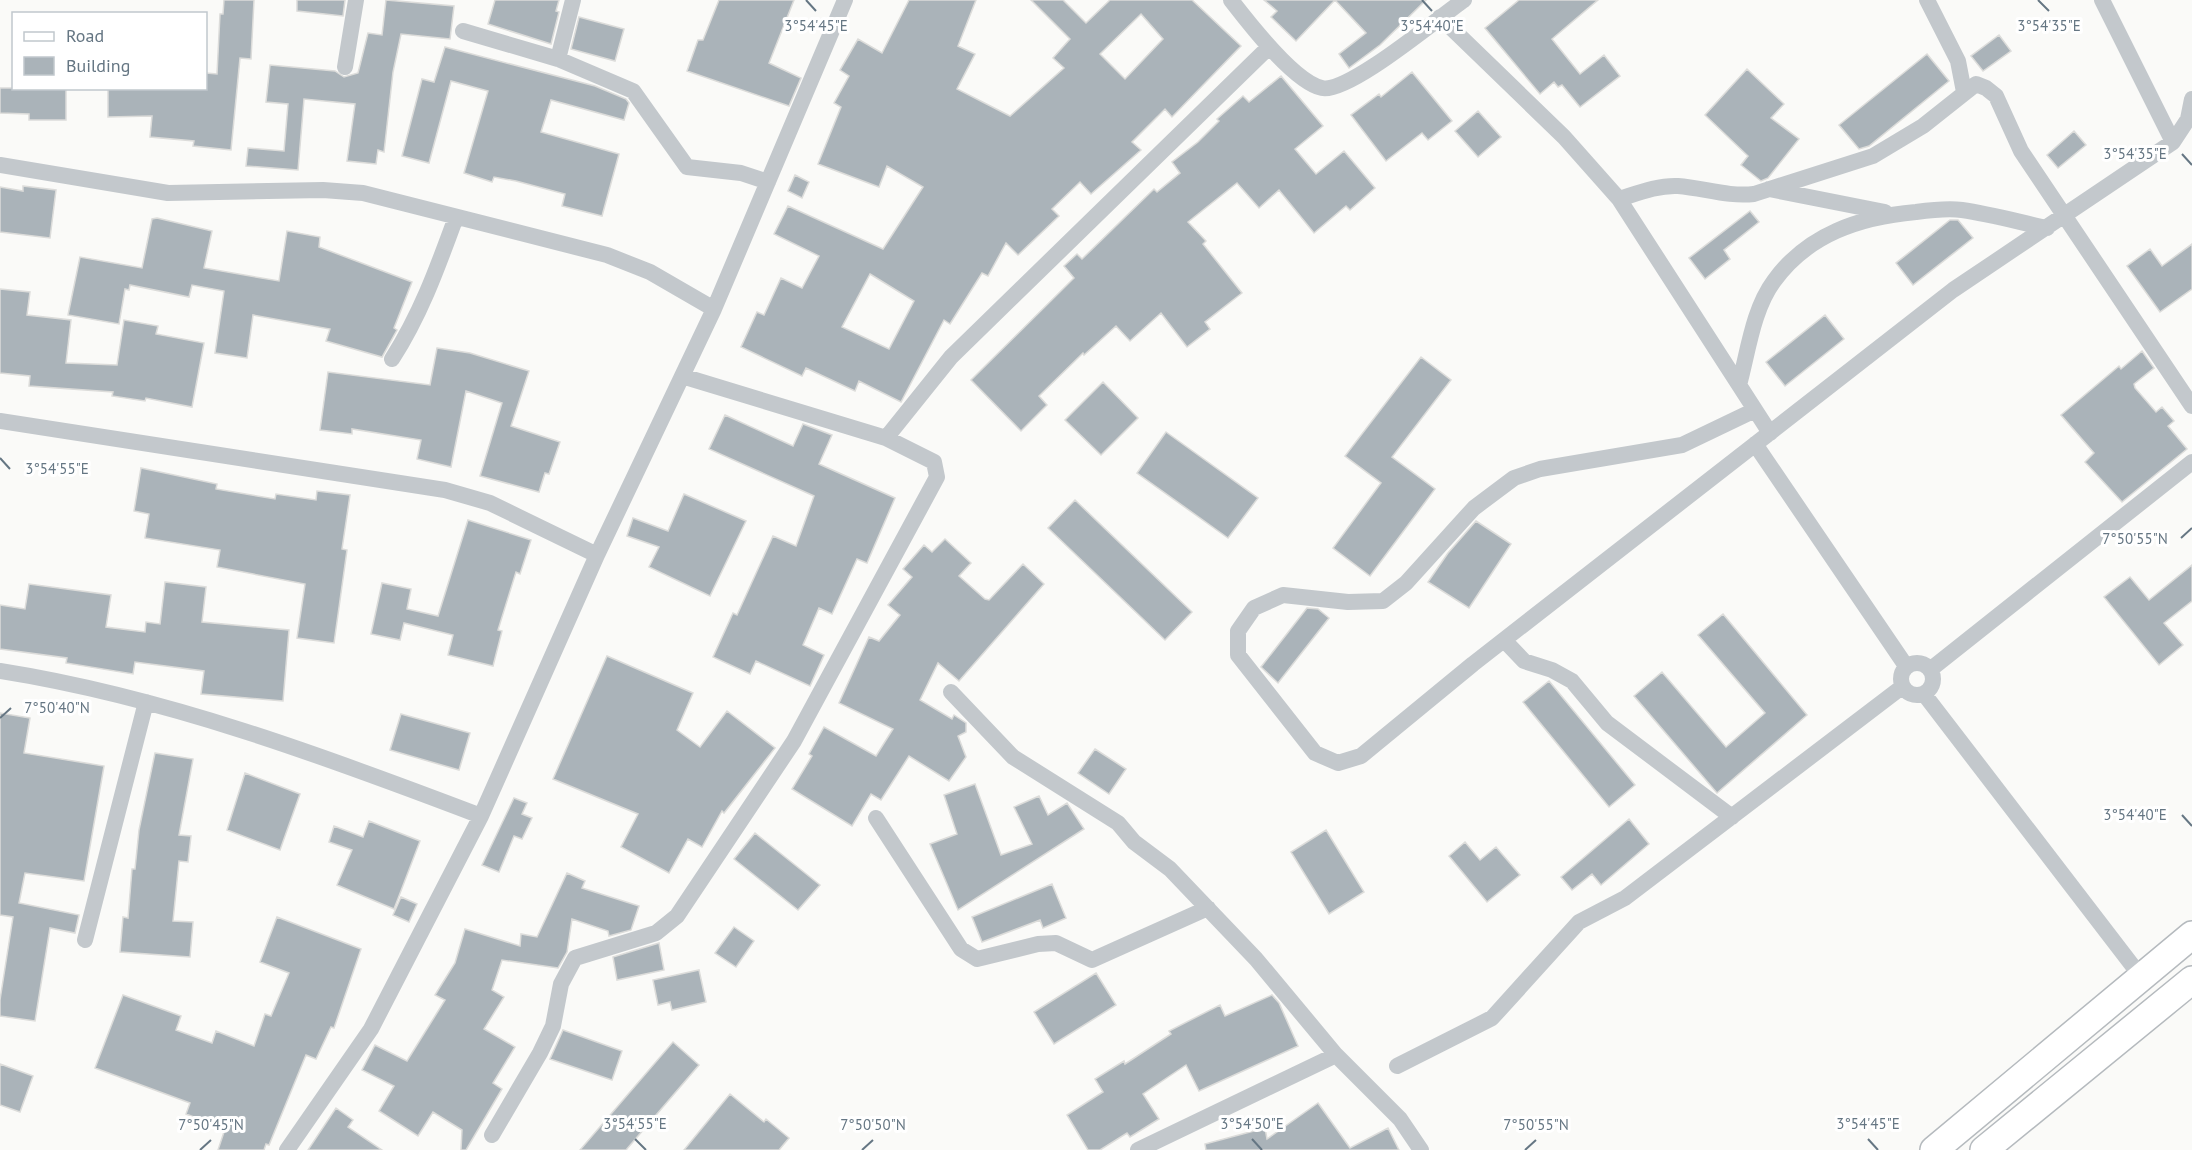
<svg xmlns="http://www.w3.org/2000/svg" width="2192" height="1150" font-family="'PT Sans',sans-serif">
  <rect width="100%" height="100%" fill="#fafaf8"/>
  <path fill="#aab3b9" stroke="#dcdcda" stroke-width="1.5" fill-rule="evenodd" d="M224 0H254L251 59 240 58 231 150 193 146 194 141 150 137 152 116 108 117V88H206V73L217 74 220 14H223Z
    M297 0H345L343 16 297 11Z
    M386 0 454 6 450 39 401 34 393 72 384 152 378 150 376 164 347 161 355 104 304 99 298 170 246 166 248 148 284 151 288 104 266 102 270 65 335 71 344 77 358 73 368 33 382 35Z
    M495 0H559L556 11 559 12 551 44 488 24Z
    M719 0H794L769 63 801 78 789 106 687 71 698 40H703Z
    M909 0H976L958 46 975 54 957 89 1010 116 1064 68 1053 58 1070 39 1031 0H1063L1086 23 1110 0H1192L1241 46 1172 117 1165 109 1132 142 1141 150 1091 194 1080 182 1052 209 1059 216 1018 255 1006 243 988 276 982 273 950 324 944 320 901 402 859 381 855 391 806 368 802 376 741 347 757 312 764 315 781 278 802 288 819 256 774 234 788 206 883 249 923 187 887 166 879 187 818 164 841 107 834 103 849 76 840 70 858 39 882 53ZM1141 14 1163 39 1125 79 1100 54ZM870 274 914 301 889 349 842 327Z
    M1264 0H1426L1380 45 1349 68 1339 54 1366 33 1335 0 1296 41 1271 17 1277 11Z
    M1519 0H1598L1552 39 1580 74 1604 55 1620 76 1580 107 1562 85 1558 87 1554 82 1540 94 1485 28Z
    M579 17 624 29 615 61 571 49Z
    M1999 35 2011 51 1983 71 1971 56Z
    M445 47 595 86 626 99 629 103 624 120 551 100 541 132 619 154 602 216 562 206 565 194 516 181 494 177 492 182 464 173 488 91 451 81 429 163 402 156 422 79 434 82Z
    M1927 54 1949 81 1869 146 1859 149 1839 125Z
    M1747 69 1784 104 1771 118 1799 139 1768 178 1761 181 1741 165 1748 156 1705 115Z
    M1412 72 1452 121 1428 140 1422 133 1386 161 1351 115 1379 94 1381 97Z
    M1281 76 1323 126 1295 149 1316 174 1344 151 1375 188 1350 210 1346 206 1314 233 1279 190 1259 208 1237 183 1188 222 1206 241 1203 244 1242 293 1205 322 1210 329 1187 347 1161 313 1130 341 1116 326 1084 355 1083 353 1039 396 1047 405 1021 431 971 380 1074 278 1064 266 1077 254 1082 259 1154 189 1157 192 1180 173 1172 162 1198 142 1219 121 1217 119 1243 96 1249 102Z
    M0 88H66V120H29V114L0 113Z
    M1478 111 1501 137 1478 157 1455 131Z
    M2074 131 2086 145 2058 168 2047 155Z
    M795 175 809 182 802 198 788 191Z
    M23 186 56 190 50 238 0 232V187L23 191Z
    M1750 211 1759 222 1724 250 1730 259 1705 279 1689 258Z
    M157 218 212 231 204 268 279 281 287 231 320 237 319 247 412 282 394 328 397 330 382 357 326 341 330 329 253 315 247 358 215 353 224 291 192 285 189 297 130 285 129 290 125 289 119 324 68 315 80 257 142 268 152 219Z
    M1950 220H1958L1973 238 1913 285 1896 263Z
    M2192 244V289L2160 312 2127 266 2150 249 2162 266Z
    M0 289 30 292 27 315 71 320 66 363 117 365 124 320 158 326 156 334 204 343 192 407 146 398 145 401 112 396 113 392 29 386 30 376 0 373Z
    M1825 315 1844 339 1785 386 1766 362Z
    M437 348 470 353 529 371 511 426 560 442 549 474 545 473 539 492 480 476 502 403 466 391 451 467 417 459 421 440 352 429V434L320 430 328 372 430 385Z
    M2142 351 2154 368 2134 384 2135 388 2156 412 2162 407 2174 421 2168 426 2187 449 2122 502 2085 462 2094 453 2061 415 2119 366 2121 369Z
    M1421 357 1451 380 1392 457 1435 489 1370 576 1333 548 1381 483 1345 456Z
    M1103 382 1138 418 1101 455 1065 420Z
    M725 415 793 446 803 424 832 435 819 464 895 498 867 563 857 559 832 614 819 608 803 645 824 655 810 686 756 661 750 674 713 657 733 613 737 615 773 536 796 546 814 496 709 449Z
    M1166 432 1258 498 1228 538 1137 473Z
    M141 468 217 484 216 489 275 499 276 494 316 500 317 491 350 495 342 549 347 550 334 643 297 638 305 584 217 567 220 550 145 538 149 514 134 511Z
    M684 494 746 521 710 596 649 567 659 547 627 536 633 518 668 531Z
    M1075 500 1192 612 1165 640 1048 528Z
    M468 520 531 540 520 574 516 572 498 630 502 631 493 666 448 655 453 635 404 623 400 640 371 634 382 583 411 589 407 609 438 616Z
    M1476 521 1511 544 1469 608 1428 582 1448 553Z
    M945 539 971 563 959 576 985 599 989 600 1023 564 1044 584 959 681 938 663 920 700 952 719 954 715 966 723V732L958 736 966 757 949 781 909 756 881 800 871 794 852 826 792 789 812 756 809 754 824 727 876 756 893 729 839 703 869 637 879 641 900 615 888 605 912 577 903 569 924 545 932 552Z
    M2192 565V601L2164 623 2183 645 2159 665 2104 597 2130 577 2149 600Z
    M165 582 206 587 202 622 289 630 283 701 201 694 204 671 135 662 133 674 66 663 67 658 0 649V605L25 609 29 584 111 595 106 627 145 632 146 622 160 624Z
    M1307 608 1318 609 1329 618 1278 683 1261 667Z
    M1723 614 1807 715 1717 793 1634 696 1662 672 1726 747 1765 713 1698 635Z
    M607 656 693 693 677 730 700 747 727 711 775 748 724 813 722 811 702 847 688 839 669 873 621 847 638 814 553 779Z
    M1549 681 1635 785 1609 807 1523 702Z
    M0 713 30 718 24 753 104 766 84 881 25 873 19 903 79 915 75 933 50 928 35 1021 0 1016V1000L13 917 0 915Z
    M401 714 470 733 459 770 390 750Z
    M1095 749 1126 769 1109 794 1078 773Z
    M155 753 193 759 179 835 191 836 188 862 179 861 173 921 193 922 190 957 120 952 123 917 128 918 132 869H135L139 830Z
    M245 773 300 794 280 850 227 830Z
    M975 784 1001 855 1032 844 1014 807 1039 796 1048 815 1067 803 1084 829 958 910 930 844 957 834 944 795Z
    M514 798 527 803 522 814 532 818 522 839 514 836 499 872 482 865Z
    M1629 819 1649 844 1601 885 1592 874 1572 890 1561 877Z
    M369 821 420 841 394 909 337 885 352 850 329 842 334 826 363 837Z
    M1326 830 1364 892 1329 914 1291 852Z
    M755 833 820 885 798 910 734 859Z
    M1465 842 1480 860 1496 847 1520 875 1487 902 1449 856Z
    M567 873 585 881 582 888 639 906 631 930 609 936 608 931 572 919 567 952 558 968 502 960 492 990 504 997 484 1029 515 1047 493 1083 502 1089 466 1150H461L462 1130 433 1112 418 1136 379 1111 394 1086 362 1070 375 1045 407 1061 445 1000 435 995 455 963 465 929 520 946 521 934 537 937Z
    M1052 884 1066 918 1043 928 1040 920 982 942 972 917Z
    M401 897 417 904 409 922 393 915Z
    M277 917 361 949 334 1028 331 1027 316 1059 306 1055 269 1145 266 1144 264 1150H218L225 1129 186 1114 190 1103 95 1068 123 995 181 1016 176 1030 212 1043 216 1031 254 1046 265 1014 271 1016 289 973 260 962Z
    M734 927 754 941 736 967 715 953Z
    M659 943 664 970 617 980 613 957Z
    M699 970 706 1002 672 1010 670 1002 658 1005 653 980Z
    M1096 973 1116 1005 1054 1044 1034 1012Z
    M1272 995 1279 1003 1298 1046 1199 1091 1186 1065 1143 1094 1159 1119 1130 1137 1127 1133 1100 1150H1088L1067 1115 1103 1092 1095 1079 1124 1061 1125 1064 1171 1034 1169 1031 1220 1005 1225 1016Z
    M563 1030 622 1051 612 1080 550 1059Z
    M673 1042 699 1065 626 1150H580Z
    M0 1064 33 1076 20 1112 0 1105Z
    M730 1094 764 1122 766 1119 789 1138 779 1150H684Z
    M1318 1103 1350 1148 1388 1128 1399 1150H1206L1205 1144 1265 1128 1267 1139Z
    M336 1108 353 1120 348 1127 382 1150H308Z"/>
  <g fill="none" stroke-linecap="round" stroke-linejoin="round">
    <defs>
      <path id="primary" d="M1934 1150 2192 935
        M1984 1150 2192 980"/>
    </defs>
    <use href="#primary" stroke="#b5babe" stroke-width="30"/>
    <path stroke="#c3c8cc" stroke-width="16" d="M1231 0C1248 22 1294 82 1322 88 1348 94 1438 18 1464 0
      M1927 0 1958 61 1964 92
      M2102 0 2173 142
      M1440 17 1564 137 1619 199 1770 433
      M463 31 558 59 633 91 687 167 741 173 768 182
      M558 59 573 0
      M345 67 356 0
      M0 165 168 193 323 190 363 193 607 255 650 272 714 309
      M1769 189 1885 212
      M1619 199C1638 193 1658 185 1678 186 1704 188 1728 197 1754 194L1873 156 1923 126 1976 84 1986 88 1996 96 2021 151 2192 406
      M392 359C421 314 438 266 456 217
      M1739 385C1748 352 1753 309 1774 281 1808 234 1860 217 1916 212 1931 210 1947 208 1962 210 1990 214 2019 222 2047 228
      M1755 410 1682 445 1540 469 1514 478 1474 508 1406 583 1383 601 1348 602 1283 595 1254 608 1238 631V655L1315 753 1338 763 1361 756 1473 664 1953 290 2173 142 2188 119 2192 99
      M0 421 445 490 490 503 597 555
      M886 438 951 357 1268 48
      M1755 444 1906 666
      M1504 640 1524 661 1552 670 1572 681 1607 723 1732 817
      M1901 679a16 16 0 1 1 32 0a16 16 0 1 1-32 0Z
      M1931 669 2192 462
      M0 671C165 697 326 757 481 816
      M951 692 1013 757 1118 823 1134 842 1170 869 1256 959 1336 1055 1400 1119 1421 1150
      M1924 694 2142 978
      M876 818 961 949 977 959 1038 944 1056 943 1092 960 1208 908
      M85 940 146 702
      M1397 1066 1492 1018 1579 922 1625 898 1902 687
      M492 1135 540 1053 553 1026 561 984 575 958 656 933 677 916 794 741 937 477 934 462 886 438 682 376
      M287 1150 371 1029 481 816 597 555 714 309 845 0
      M1138 1150 1336 1055"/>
    <use href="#primary" stroke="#fff" stroke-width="27"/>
  </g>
  <path fill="none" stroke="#657683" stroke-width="2" d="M806 0 816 11M1422 0 1432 11M2038 0 2049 11M2182 154 2192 165M0 458 10 469M2181 538 2192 528M0 718 11 708M2182 815 2192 826M635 1139 646 1150M1252 1139 1262 1150M1868 1139 1878 1150M200 1150 211 1140M862 1150 873 1140M1525 1150 1536 1140"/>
  <g font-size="15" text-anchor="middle" fill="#657683" stroke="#fff" stroke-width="6" stroke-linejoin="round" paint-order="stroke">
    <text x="816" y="31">3°54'45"E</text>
    <text x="1432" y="31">3°54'40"E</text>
    <text x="2049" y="31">3°54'35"E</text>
    <text x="2135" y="159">3°54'35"E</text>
    <text x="57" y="474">3°54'55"E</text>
    <text x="2135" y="544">7°50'55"N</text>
    <text x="57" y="713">7°50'40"N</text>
    <text x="2135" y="820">3°54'40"E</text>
    <text x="635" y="1129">3°54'55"E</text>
    <text x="1252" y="1129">3°54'50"E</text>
    <text x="1868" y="1129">3°54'45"E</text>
    <text x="211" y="1130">7°50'45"N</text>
    <text x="873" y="1130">7°50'50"N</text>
    <text x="1536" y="1130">7°50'55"N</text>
  </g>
  <rect x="12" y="12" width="195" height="78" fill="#ffffff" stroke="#c1c8cd" stroke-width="1.5"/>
  <rect x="24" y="32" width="30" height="9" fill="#ffffff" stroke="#c1c8cd" stroke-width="1.5"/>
  <text x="66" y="42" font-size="18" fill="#657683">Road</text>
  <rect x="24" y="57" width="30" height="18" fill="#aab3b9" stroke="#c1c8cd" stroke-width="1.5"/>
  <text x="66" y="72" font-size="18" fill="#657683">Building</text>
</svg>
